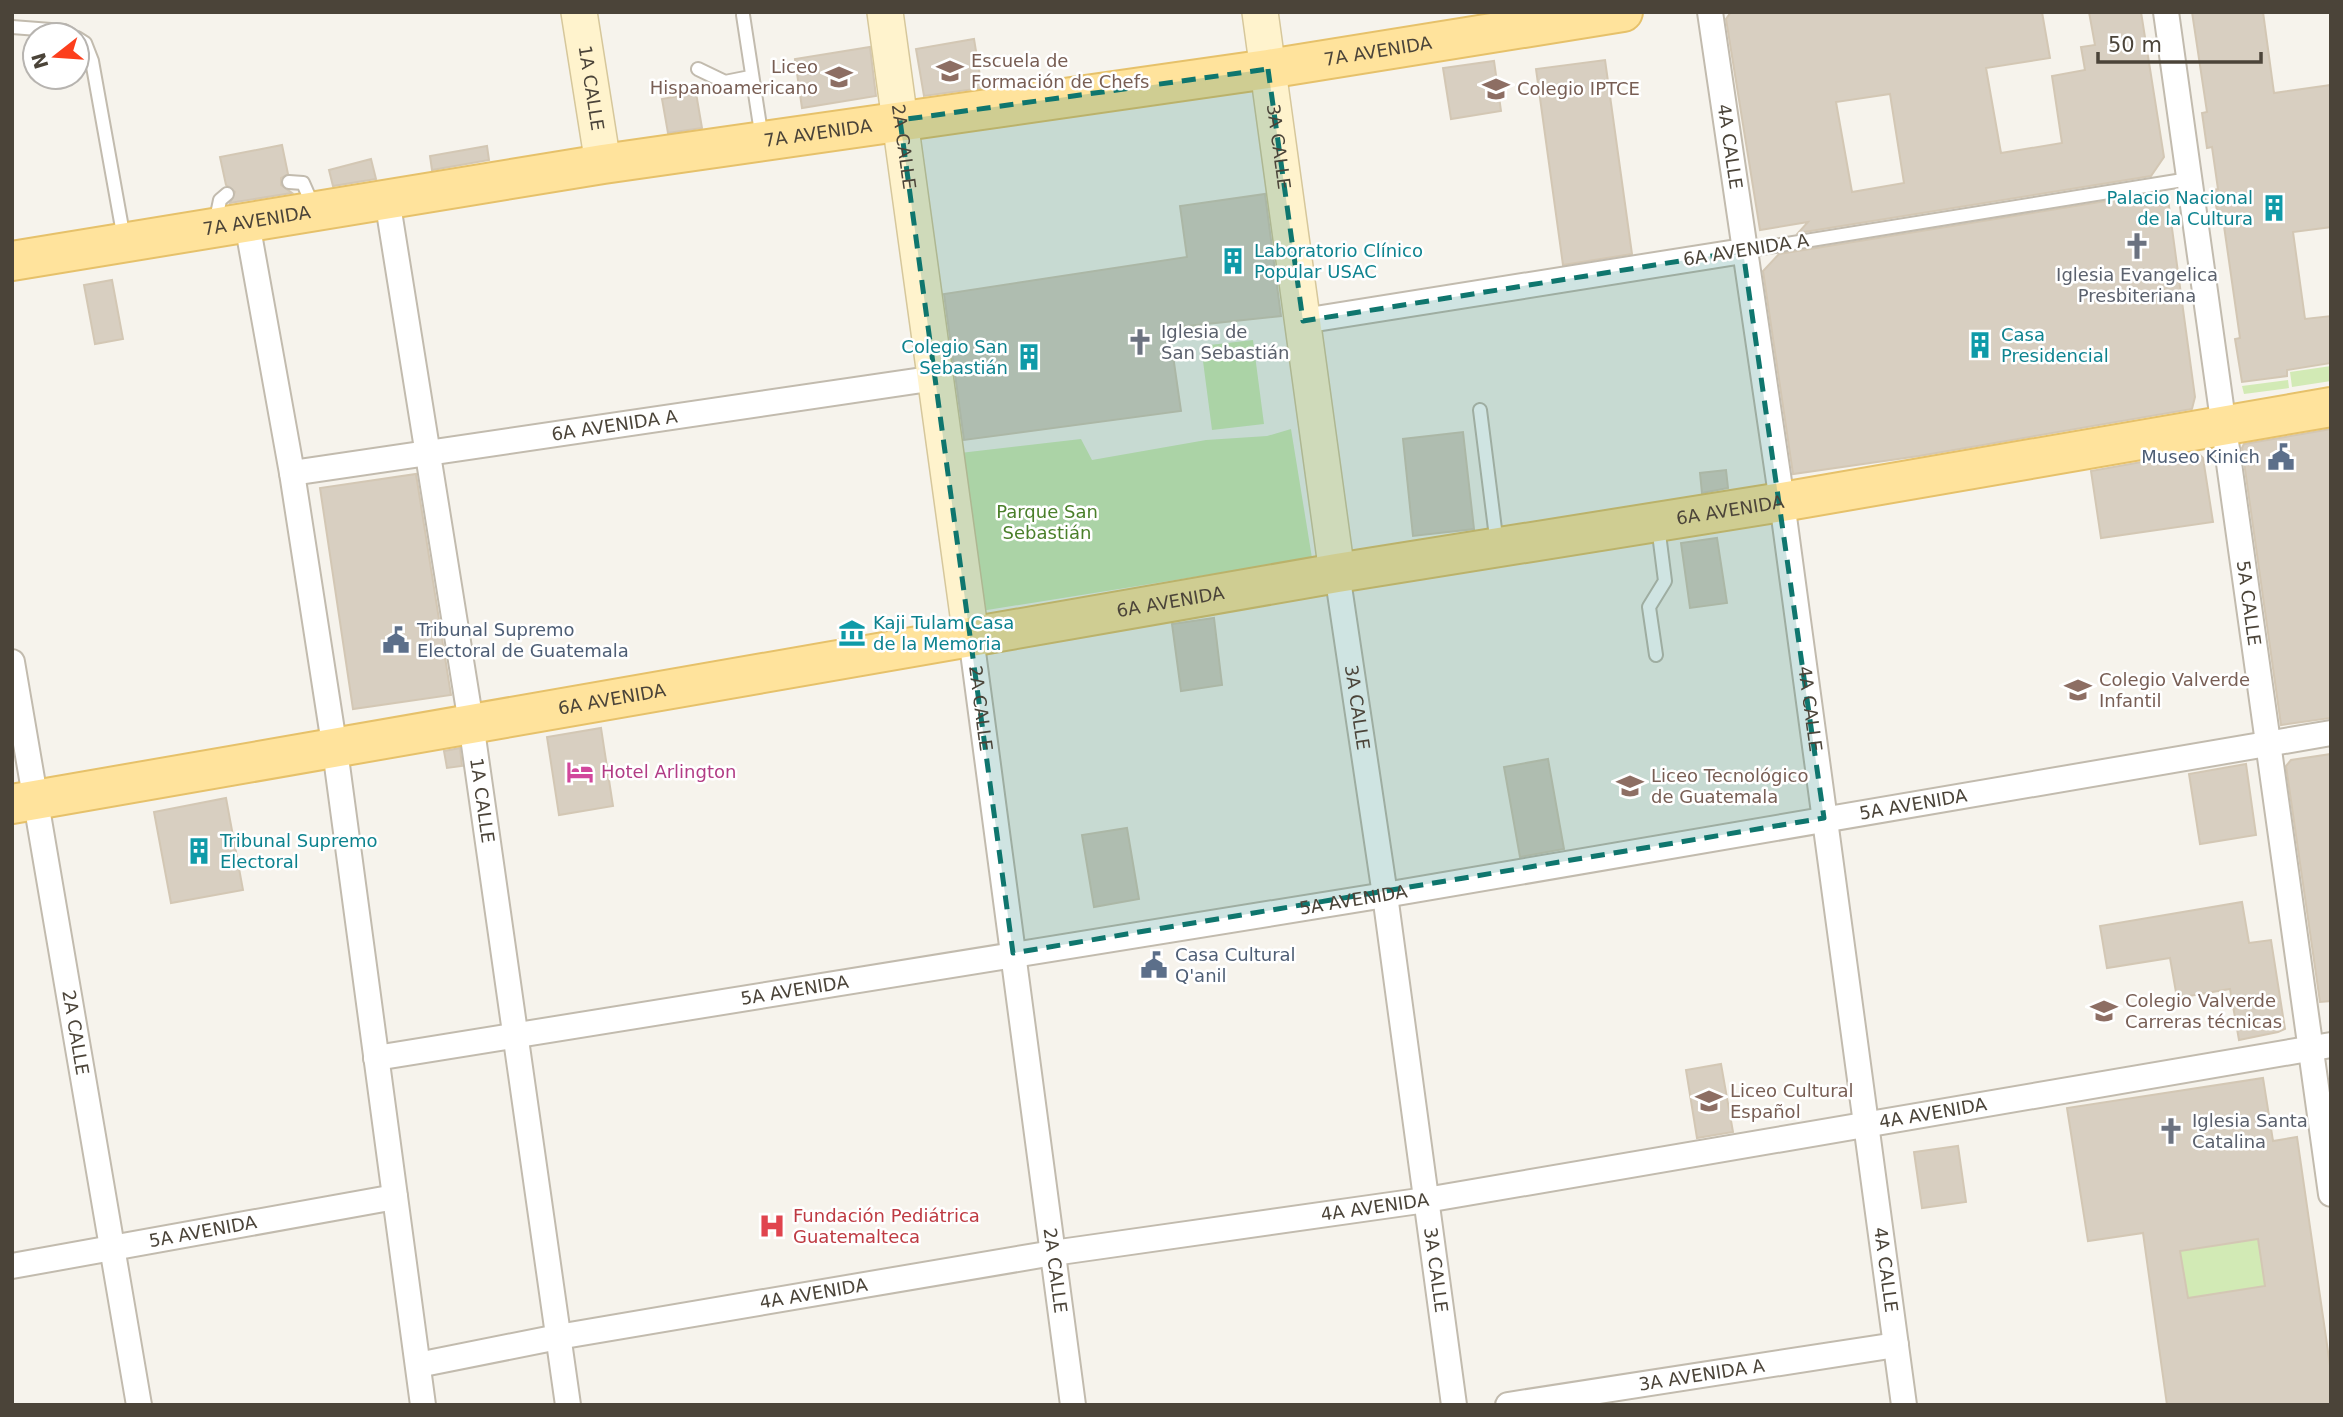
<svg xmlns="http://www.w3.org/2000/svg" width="2343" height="1417" font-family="'DejaVu Sans',sans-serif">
  <rect width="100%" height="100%" fill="#f6f3ec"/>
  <path fill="#d2eab5" d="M1253 340 1264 424 1212 430 1201 346Z
    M2331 366V381L2292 387 2290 372Z
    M2288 380 2289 388 2244 394 2242 386Z
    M1291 429 1312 558 981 611 960 453 1081 439 1092 460 1206 440 1267 436Z
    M2258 1239 2265 1287 2187 1298 2180 1251Z"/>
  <path fill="#d8cfc1" stroke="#d3c7b4" stroke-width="2" fill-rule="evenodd" d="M1731 12H2042L2050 58 1986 68 2001 153 2062 143 2052 76 2085 70 2081 47 2095 45 2089 12H2141L2164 157 2151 176 1798 233 1808 222 1760 230 1726 19ZM1890 94 1904 183 1852 192 1836 102Z
    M2192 12H2263L2274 93 2331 85V227L2293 232 2305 319 2331 316V363L2287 370V376L2242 382 2235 339 2240 338 2224 226H2219L2214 190 2218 189 2212 147 2207 148 2202 113 2207 112Z
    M974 39 982 88 924 96 916 49Z
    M870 47 876 96 802 108 795 59Z
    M1605 60 1632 254 1563 265 1536 69Z
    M1494 61 1501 111 1451 119 1443 68Z
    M696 93 702 128 668 133 662 99Z
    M282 145 288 174 281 178V185L292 193 230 203 235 192 226 185 220 157Z
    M487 146 489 160 432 170 430 156Z
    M371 159 376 179 333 186 329 170Z
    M1265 194 1281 316 1169 328 1181 411 964 440 944 294 1187 257 1180 206Z
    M2137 196 2132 204 2168 199 2195 397 2192 409 1919 456 1793 474 1763 271 1779 254Z
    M112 280 123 339 95 344 84 285Z
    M2331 429V718L2281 725 2242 448 2244 444Z
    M1463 432 1474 529 1413 536 1403 439Z
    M2197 452 2203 458 2213 522 2101 538 2091 471Z
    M1726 470 1728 488 1702 493 1700 473Z
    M416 474 451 695 353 709 320 488Z
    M1717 538 1727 603 1690 608 1681 543Z
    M1214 618 1222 685 1181 691 1172 624Z
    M601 728 613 806 559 815 547 737Z
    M460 748 462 766 447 768 444 751Z
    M2331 754V1001L2320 1002 2286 766 2291 760Z
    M1548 759 1564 849 1520 857 1504 767Z
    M2246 764 2256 835 2200 844 2189 774Z
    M226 798 243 890 171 903 154 812Z
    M1127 828 1139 899 1094 907 1082 835Z
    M2242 902 2249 943 2271 940 2285 1029 2278 1032 2239 1040 2230 989 2177 998 2170 958 2107 968 2100 926Z
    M1721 1064 1733 1132 1697 1138 1686 1070Z
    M2263 1078 2273 1141 2297 1137 2331 1372V1405H2167L2143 1233 2088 1241 2067 1108ZM2258 1239 2265 1286 2188 1298 2180 1251Z
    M1958 1146 1966 1202 1922 1208 1914 1152Z"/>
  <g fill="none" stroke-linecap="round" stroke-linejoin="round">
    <defs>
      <path id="lane" d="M743 15 762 139
        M12 27 64 31 71 35
        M77 38 85 43 92 61 124 239
        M698 69 725 82 750 77
        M289 182 303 183 314 208
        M215 224 220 200 227 194
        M1743 251 2189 179
        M1480 410 1497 545
        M1656 655 1649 607 1665 581 1658 526"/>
      <g id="street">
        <path id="s1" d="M1710 12 1782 502 1904 1405"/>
        <path id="s2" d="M2166 12 2331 1194"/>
        <path id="s3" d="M387 199 471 723 568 1405"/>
        <path d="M247 223 292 473 335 750 423 1405"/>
        <path d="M1303 321 1743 251"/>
        <path id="s4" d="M292 473 936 378"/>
        <path id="s5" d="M1337 573 1385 895 1454 1405"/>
        <path id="s6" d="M971 637 1073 1405"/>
        <path id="s7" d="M12 662 139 1405"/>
        <path id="s8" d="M376 1058 1385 895 2331 733"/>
        <path id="s9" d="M12 1266 395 1197"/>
        <path id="s10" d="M418 1365 558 1337 1053 1253 1426 1200 2331 1045"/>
        <path id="s11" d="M1508 1405 1896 1345"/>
      </g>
      <g id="secondary">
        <path id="s12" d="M579 12 603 164"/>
        <path id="s13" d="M885 12 971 637"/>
        <path id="s14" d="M1260 12 1337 573"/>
      </g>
      <g id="primary">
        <path id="s15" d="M12 261 603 164 1268 69 1623 12"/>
        <path id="s16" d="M12 804 1337 573 1782 502 2331 407"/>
      </g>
    </defs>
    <use href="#lane" stroke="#c2bbae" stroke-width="16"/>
    <use href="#street" stroke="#c2bbae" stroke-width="28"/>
    <use href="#secondary" stroke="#d6c79b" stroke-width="38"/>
    <use href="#primary" stroke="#e6c16a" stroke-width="42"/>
    <use href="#lane" stroke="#fff" stroke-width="12"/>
    <use href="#street" stroke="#fff" stroke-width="24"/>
    <use href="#secondary" stroke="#fff3cd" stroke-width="35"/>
    <use href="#primary" stroke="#ffe39c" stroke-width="38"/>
  </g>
  <path fill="#0f766e" fill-opacity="0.2" stroke="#0f766e" stroke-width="5" stroke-dasharray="14 9" stroke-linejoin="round" d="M1268 69 1303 321 1743 251 1824 818 1013 953 900 120Z"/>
  <defs>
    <symbol id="school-bare" viewBox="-9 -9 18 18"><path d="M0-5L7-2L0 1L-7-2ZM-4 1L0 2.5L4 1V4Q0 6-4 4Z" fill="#8d6e63" stroke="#fff" stroke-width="2.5" paint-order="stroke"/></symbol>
    <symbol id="building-bare" viewBox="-9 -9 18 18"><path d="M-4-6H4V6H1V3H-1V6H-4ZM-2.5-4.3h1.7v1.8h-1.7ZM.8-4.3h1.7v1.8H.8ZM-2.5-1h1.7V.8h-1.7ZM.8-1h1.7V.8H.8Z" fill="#0f9aa8" stroke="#fff" stroke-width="2.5" paint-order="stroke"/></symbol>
    <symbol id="church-bare" viewBox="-9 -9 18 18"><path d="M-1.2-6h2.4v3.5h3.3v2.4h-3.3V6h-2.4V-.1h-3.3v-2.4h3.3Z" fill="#6b7280" stroke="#fff" stroke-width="2.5" paint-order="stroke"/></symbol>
    <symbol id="civic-bare" viewBox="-9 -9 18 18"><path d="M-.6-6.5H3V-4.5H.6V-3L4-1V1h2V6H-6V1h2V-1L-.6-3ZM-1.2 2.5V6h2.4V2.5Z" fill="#5c6f8a" stroke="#fff" stroke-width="2.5" paint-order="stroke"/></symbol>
    <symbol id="museum-bare" viewBox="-9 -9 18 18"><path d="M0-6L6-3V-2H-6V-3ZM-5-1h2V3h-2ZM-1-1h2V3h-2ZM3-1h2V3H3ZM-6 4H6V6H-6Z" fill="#0f9aa8" stroke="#fff" stroke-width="2.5" paint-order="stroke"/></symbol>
    <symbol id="hotel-bare" viewBox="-9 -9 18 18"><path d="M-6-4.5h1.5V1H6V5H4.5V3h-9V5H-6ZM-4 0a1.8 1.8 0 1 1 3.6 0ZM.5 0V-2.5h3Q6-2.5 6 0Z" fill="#d1479c" stroke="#fff" stroke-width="2.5" paint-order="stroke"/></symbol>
    <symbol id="university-bare" viewBox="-9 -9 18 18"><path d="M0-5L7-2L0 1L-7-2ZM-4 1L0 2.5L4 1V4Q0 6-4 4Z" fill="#8d6e63" stroke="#fff" stroke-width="2.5" paint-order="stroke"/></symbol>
    <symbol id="hospital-bare" viewBox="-9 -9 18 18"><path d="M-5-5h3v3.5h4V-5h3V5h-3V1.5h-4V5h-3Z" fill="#e0444e" stroke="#fff" stroke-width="2.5" paint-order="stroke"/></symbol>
  </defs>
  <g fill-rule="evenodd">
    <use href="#school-bare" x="931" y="52" width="38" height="38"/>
    <use href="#school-bare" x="820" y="58" width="38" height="38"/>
    <use href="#school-bare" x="1477" y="70" width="38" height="38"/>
    <use href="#building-bare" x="2255" y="189" width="38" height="38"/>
    <use href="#church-bare" x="2118" y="227" width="38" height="38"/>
    <use href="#building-bare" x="1214" y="242" width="38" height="38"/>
    <use href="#church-bare" x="1121" y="323" width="38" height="38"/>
    <use href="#building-bare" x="1961" y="326" width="38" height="38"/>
    <use href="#building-bare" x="1010" y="338" width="38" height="38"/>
    <use href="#civic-bare" x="2262" y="438" width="38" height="38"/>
    <use href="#museum-bare" x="833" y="614" width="38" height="38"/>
    <use href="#civic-bare" x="377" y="621" width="38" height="38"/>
    <use href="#school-bare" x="2059" y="671" width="38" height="38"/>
    <use href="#hotel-bare" x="561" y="753" width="38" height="38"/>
    <use href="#university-bare" x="1611" y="767" width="38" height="38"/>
    <use href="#building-bare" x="180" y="832" width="38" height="38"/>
    <use href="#civic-bare" x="1135" y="946" width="38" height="38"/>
    <use href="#school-bare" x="2085" y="992" width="38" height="38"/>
    <use href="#school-bare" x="1690" y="1082" width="38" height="38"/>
    <use href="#church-bare" x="2152" y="1112" width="38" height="38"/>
    <use href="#hospital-bare" x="753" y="1207" width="38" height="38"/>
  </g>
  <g text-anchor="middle" stroke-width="5" stroke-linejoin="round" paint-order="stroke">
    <g font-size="18" fill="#4b4439" stroke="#fff">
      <text dy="6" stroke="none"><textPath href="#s15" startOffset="1382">7A AVENIDA</textPath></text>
      <text dy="6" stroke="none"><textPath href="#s12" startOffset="77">1A CALLE</textPath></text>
      <text dy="6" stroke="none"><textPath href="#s15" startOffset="816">7A AVENIDA</textPath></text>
      <text dy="6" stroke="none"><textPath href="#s13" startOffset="136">2A CALLE</textPath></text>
      <text dy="6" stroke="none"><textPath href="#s14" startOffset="136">3A CALLE</textPath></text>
      <text dy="6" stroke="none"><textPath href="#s1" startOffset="136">4A CALLE</textPath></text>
      <text dy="6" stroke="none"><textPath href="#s15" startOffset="248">7A AVENIDA</textPath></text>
      <text transform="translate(1746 250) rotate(-9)" y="6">6A AVENIDA A</text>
      <text dy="6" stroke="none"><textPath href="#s4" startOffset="326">6A AVENIDA A</textPath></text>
      <text dy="6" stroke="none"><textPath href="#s16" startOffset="1743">6A AVENIDA</textPath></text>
      <text dy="6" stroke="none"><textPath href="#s16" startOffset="1176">6A AVENIDA</textPath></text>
      <text dy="6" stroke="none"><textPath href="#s2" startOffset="597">5A CALLE</textPath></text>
      <text dy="6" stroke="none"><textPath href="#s16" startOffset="609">6A AVENIDA</textPath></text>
      <text dy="6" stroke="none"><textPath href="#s6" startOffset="72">2A CALLE</textPath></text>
      <text dy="6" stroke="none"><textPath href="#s5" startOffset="136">3A CALLE</textPath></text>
      <text dy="6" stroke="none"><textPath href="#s1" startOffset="704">4A CALLE</textPath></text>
      <text dy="6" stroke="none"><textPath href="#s3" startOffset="609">1A CALLE</textPath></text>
      <text dy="6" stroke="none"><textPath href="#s8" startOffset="1558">5A AVENIDA</textPath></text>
      <text dy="6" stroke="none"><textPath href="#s8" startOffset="990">5A AVENIDA</textPath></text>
      <text dy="6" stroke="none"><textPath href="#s8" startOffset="424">5A AVENIDA</textPath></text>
      <text dy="6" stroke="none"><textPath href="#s7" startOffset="376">2A CALLE</textPath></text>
      <text dy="6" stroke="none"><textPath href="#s10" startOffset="1536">4A AVENIDA</textPath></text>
      <text dy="6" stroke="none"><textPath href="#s10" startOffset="970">4A AVENIDA</textPath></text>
      <text dy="6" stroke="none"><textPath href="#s9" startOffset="194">5A AVENIDA</textPath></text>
      <text dy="6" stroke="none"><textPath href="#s6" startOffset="639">2A CALLE</textPath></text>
      <text dy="6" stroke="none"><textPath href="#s5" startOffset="704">3A CALLE</textPath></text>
      <text dy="6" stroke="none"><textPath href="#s1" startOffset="1270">4A CALLE</textPath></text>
      <text dy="6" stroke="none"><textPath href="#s10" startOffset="402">4A AVENIDA</textPath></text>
      <text dy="6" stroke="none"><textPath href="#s11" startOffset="196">3A AVENIDA A</textPath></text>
    </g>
    <g font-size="18" fill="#785e54" stroke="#fff" text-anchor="start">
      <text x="971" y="67">Escuela de<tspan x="971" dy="21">Formación de Chefs</tspan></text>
      <text x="818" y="73" text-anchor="end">Liceo<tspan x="818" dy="21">Hispanoamericano</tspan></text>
      <text x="1517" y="95">Colegio IPTCE</text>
      <text x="2099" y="686">Colegio Valverde<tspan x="2099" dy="21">Infantil</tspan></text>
      <text x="1651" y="782">Liceo Tecnológico<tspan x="1651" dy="21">de Guatemala</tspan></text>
      <text x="2125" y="1007">Colegio Valverde<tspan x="2125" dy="21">Carreras técnicas</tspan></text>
      <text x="1730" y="1097">Liceo Cultural<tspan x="1730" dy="21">Español</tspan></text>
    </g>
    <g font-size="18" fill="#0d838f" stroke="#fff" text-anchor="start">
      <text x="2253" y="204" text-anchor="end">Palacio Nacional<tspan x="2253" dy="21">de la Cultura</tspan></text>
      <text x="1254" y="257">Laboratorio Clínico<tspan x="1254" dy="21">Popular USAC</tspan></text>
      <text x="2001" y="341">Casa<tspan x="2001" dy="21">Presidencial</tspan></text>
      <text x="1008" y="353" text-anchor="end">Colegio San<tspan x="1008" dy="21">Sebastián</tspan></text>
      <text x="873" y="629">Kaji Tulam Casa<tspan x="873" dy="21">de la Memoria</tspan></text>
      <text x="220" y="847">Tribunal Supremo<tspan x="220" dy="21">Electoral</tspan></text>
    </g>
    <g font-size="18" fill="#5b616d" stroke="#fff" text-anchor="start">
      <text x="2137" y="281" text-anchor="middle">Iglesia Evangelica<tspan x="2137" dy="21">Presbiteriana</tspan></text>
      <text x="1161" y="338">Iglesia de<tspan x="1161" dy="21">San Sebastián</tspan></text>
      <text x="2192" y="1127">Iglesia Santa<tspan x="2192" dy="21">Catalina</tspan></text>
    </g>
    <g font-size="18" fill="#4e5e75" stroke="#fff" text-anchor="start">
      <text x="2260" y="463" text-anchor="end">Museo Kinich</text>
      <text x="417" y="636">Tribunal Supremo<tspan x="417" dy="21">Electoral de Guatemala</tspan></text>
      <text x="1175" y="961">Casa Cultural<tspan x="1175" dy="21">Q'anil</tspan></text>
    </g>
    <g font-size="18" fill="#4a7f2a" stroke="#fff">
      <text x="1047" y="518">Parque San<tspan x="1047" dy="21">Sebastián</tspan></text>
    </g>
    <g font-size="18" fill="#b23c85" stroke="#fff" text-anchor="start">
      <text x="601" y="778">Hotel Arlington</text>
    </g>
    <g font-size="18" fill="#be3a42" stroke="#fff" text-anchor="start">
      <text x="793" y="1222">Fundación Pediátrica<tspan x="793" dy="21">Guatemalteca</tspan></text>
    </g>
  </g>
  <rect width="2343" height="1417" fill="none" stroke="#4b4439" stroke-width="28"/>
  <g transform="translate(56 56) rotate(253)"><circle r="33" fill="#ffffff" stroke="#b7b4b0" stroke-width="2"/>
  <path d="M0-5L12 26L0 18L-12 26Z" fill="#fc3f1d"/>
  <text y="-10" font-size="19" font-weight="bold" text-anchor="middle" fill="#4b4439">N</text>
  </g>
  <path d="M2098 52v10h163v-10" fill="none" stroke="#4b4439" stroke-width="3.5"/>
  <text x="2108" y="52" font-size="21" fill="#4b4439" stroke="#ffffff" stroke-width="5" paint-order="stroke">50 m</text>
</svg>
